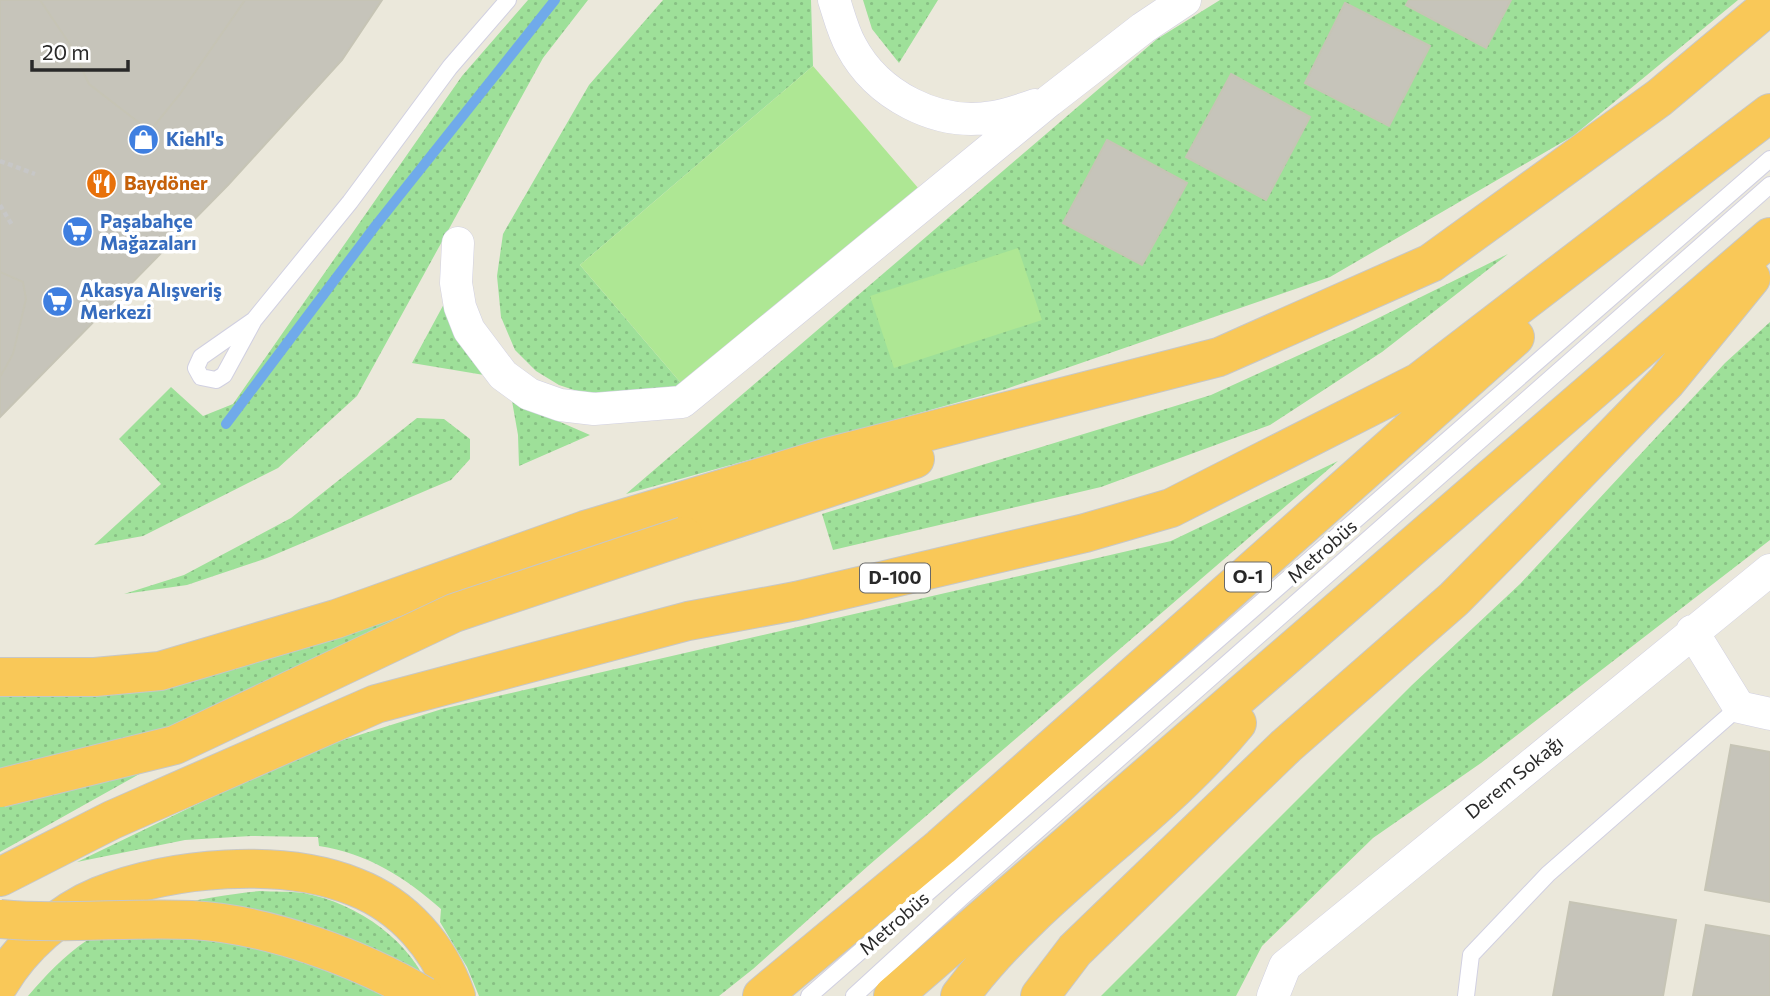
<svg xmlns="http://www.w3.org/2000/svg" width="1770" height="996" font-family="Commissioner,sans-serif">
  <defs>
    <pattern id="grass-dots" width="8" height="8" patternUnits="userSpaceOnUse" patternTransform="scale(1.75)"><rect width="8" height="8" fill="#9ee099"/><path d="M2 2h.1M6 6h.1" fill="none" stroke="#88c084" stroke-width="1.8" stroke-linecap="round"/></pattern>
  </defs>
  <rect width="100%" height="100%" fill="#ebe8db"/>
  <path fill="url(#grass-dots)" d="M528 0H588L543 58 357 396 278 468 143 536 94 545 161 484 119 439 171 387 203 416 233 404 462 76Z
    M663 0H811L813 66 580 265 686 389 589 395 559 385 536 371 515 350 501 317 497 276 503 234 589 85Z
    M863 0H938L899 63 872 29Z
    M1220 0H1738L1573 136 1330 277 1006 389 626 494 1157 39Z
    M1508 254 1382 352 1270 425 1101 487 833 550 822 514 1211 395 1352 331Z
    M445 302 484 375 412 363Z
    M1770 322V540L1481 763 1373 838 1262 946 1236 996H1101L1412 685 1520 584 1725 363Z
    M512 401 590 435 519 466 518 435Z
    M417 418 444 419 470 439V459L451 480 267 558 187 585 124 594 184 575 291 518Z
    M1338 461 868 866 753 969 719 996H479L467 967 440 922 441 909C406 878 367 853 319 846L318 837 251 836 185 840 77 862 305 752 442 709 1171 541Z
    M559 561 302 683 0 852V686L157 681 269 659Z
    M260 891C274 892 290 891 303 893 358 903 414 942 432 996H28C46 975 64 956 86 941 131 910 207 896 260 891Z"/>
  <path fill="#aee794" d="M813 66 919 189 686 389 580 265Z
    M1018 248 1042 320 894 368 870 296Z"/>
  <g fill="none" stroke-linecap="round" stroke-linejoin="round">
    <path stroke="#70aaea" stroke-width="10" d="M226 424 376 225 555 0"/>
  </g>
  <path fill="#c6c4ba" stroke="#c6c4b5" stroke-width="2" d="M0 0H40L71 46 89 84 150 131 180 94 245 0H382L342 60 228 185 0 417Z
    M40 0H245L180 94 150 131 89 84 71 46Z
    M1409 0H1511L1486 48 1406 5Z
    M1345 3 1430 46 1389 126 1305 83Z
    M1231 74 1310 117 1266 200 1186 157Z
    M1107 140 1187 183 1142 265 1063 223Z
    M0 272 23 282 26 299 13 354 0 377Z
    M1731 745 1770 752V902L1705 890Z
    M1570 902 1676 920 1663 996H1553Z
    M1706 925 1770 936V996H1693Z"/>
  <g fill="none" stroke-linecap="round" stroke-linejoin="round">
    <defs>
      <path id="lane" d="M254 320 201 357 196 368 201 377 216 380 224 375 254 320 350 202 450 67 508 0
        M809 996 1770 159
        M854 996 962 897 1770 185
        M1466 996 1471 955 1548 874 1739 707"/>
      <path id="street" d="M834 0C839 15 843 32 851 46 877 95 937 127 993 117 1007 115 1021 110 1035 105
        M458 243 456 283 460 307 469 330 503 375 529 394 560 405 594 409 682 402 1049 101 1143 28 1185 0
        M1692 631 1739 707 1770 714
        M1273 996 1285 966 1770 570"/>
      <path id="highway" d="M684 536 915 459
        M0 677H95L160 671 336 619 585 530 828 457 1219 357 1431 263 1659 98 1770 5
        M0 877 112 820 376 704 688 621 796 601 1085 533 1171 508 1419 382 1770 113
        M0 983C21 947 60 912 99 896 171 867 281 857 355 887 404 906 439 947 456 996
        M762 996 941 847 1515 337
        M893 996 1770 237
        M960 996C1038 891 1154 823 1237 723
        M1040 996 1075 950 1286 746 1454 599 1534 518 1666 382 1751 278"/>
    </defs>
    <use href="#lane" stroke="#d1d0e1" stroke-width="18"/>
    <use href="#street" stroke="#d1d0e1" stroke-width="33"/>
    <use href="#highway" stroke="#c7c7c7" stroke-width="40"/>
    <path stroke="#c7c7c7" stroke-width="4.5" stroke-dasharray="5 3.5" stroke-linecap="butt" d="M0 161 35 174
      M0 205 12 225"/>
    <use href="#lane" stroke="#fff" stroke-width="16"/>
    <use href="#street" stroke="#fff" stroke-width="32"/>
    <use href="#highway" stroke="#f9c858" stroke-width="38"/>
    <defs>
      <path id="highway-bridge" d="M0 788 175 745 454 613 684 536
        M0 919C64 925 128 917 192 920 267 924 360 958 424 996"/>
    </defs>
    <use href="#highway-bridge" stroke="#c7c7c7" stroke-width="40" stroke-linecap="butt"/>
    <use href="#highway-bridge" stroke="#f9c858" stroke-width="38"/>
  </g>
  <defs>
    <symbol id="shop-disc" viewBox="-11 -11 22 22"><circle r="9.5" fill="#3f7fe0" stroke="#fff"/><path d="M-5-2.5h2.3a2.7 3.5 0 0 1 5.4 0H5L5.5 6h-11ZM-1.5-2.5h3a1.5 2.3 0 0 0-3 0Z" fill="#fff"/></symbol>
    <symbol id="restaurant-disc" viewBox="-11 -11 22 22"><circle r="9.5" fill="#e8710a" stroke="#fff"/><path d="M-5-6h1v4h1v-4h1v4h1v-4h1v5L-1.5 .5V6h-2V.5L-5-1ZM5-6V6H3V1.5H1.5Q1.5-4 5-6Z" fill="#fff"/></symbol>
    <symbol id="supermarket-disc" viewBox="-11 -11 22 22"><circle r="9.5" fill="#3f7fe0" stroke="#fff"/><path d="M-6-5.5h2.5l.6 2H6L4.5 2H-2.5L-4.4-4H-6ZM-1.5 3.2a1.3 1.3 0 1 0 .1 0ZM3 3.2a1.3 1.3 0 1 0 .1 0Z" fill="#fff"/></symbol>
  </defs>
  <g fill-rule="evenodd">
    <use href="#shop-disc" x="126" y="122" width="35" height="35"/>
    <use href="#restaurant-disc" x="84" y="166" width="35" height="35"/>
    <use href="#supermarket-disc" x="60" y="214" width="35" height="35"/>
    <use href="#supermarket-disc" x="40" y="284" width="35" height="35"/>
  </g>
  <g text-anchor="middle" stroke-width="7" stroke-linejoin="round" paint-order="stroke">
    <g fill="#fff" stroke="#696969" stroke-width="2">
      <rect x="1225" y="562.5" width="46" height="29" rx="5"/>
      <rect x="860" y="563.5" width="70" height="29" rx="5"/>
    </g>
    <g font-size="18" font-weight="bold" fill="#292929">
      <text x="1248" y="583">O-1</text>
      <text x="895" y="584">D-100</text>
    </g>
    <g font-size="19" font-weight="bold" fill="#366cbe" stroke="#fff" text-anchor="start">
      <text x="166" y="146">Kiehl's</text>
      <text x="100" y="228">Paşabahçe<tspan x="100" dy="22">Mağazaları</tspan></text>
      <text x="80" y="297">Akasya Alışveriş<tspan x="80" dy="22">Merkezi</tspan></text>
    </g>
    <g font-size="19" font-weight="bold" fill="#c56008" stroke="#fff" text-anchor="start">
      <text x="124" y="190">Baydöner</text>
    </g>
    <g font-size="19" fill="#292929" stroke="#fff">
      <text transform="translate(1322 551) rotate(-41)" y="7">Metrobüs</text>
      <text transform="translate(1514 777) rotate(-39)" y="7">Derem Sokağı</text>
      <text transform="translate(894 923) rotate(-41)" y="7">Metrobüs</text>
    </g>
  </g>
  <path d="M32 60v10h96v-10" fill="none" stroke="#292929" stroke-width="3.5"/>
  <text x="42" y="60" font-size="21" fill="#292929" stroke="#ffffff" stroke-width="5" paint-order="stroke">20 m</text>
</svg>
